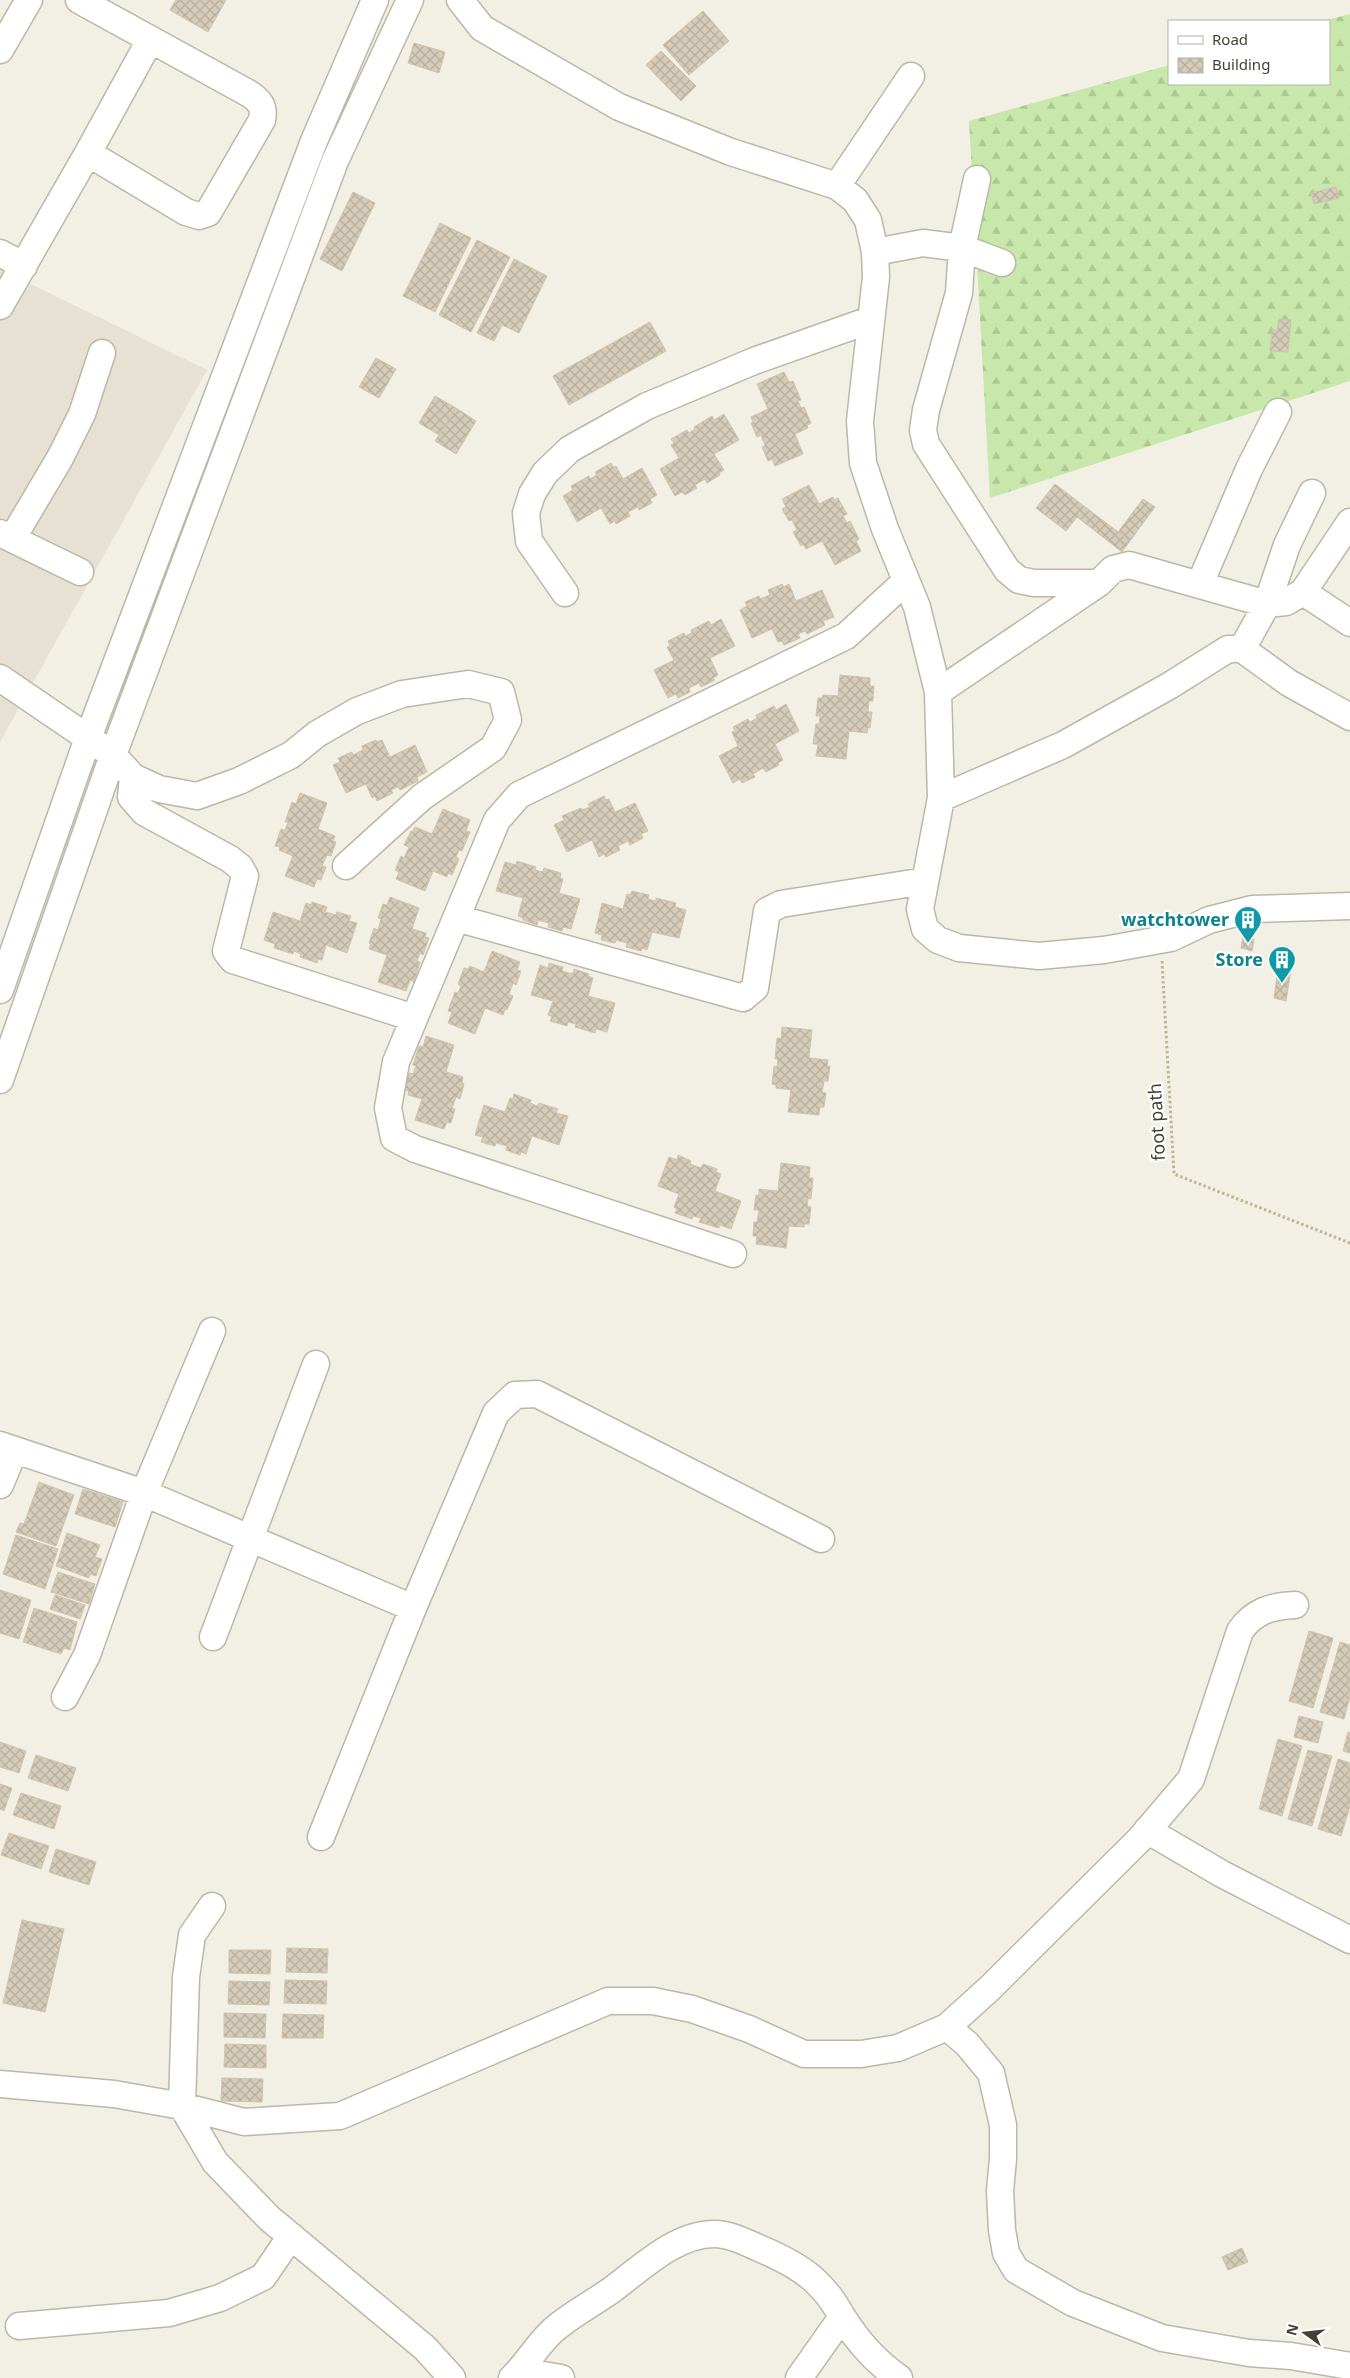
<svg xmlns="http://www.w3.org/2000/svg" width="1350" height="2378" font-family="'Noto Sans',sans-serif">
  <defs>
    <pattern id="forest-firs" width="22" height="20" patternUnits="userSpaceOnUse" patternTransform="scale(1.25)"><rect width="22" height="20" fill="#c8e8ab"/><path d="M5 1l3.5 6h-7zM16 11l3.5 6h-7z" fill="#adc894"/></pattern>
    <pattern id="building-cross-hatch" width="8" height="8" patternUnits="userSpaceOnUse" patternTransform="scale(1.25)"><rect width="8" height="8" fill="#d4cbb9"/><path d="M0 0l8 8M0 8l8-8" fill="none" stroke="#b7afa0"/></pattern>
  </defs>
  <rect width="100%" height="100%" fill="#f2efe4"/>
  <path fill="#e6e1d2" d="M0 269 207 370 0 742Z"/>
  <path fill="url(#forest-firs)" d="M1350 14V381L990 498 969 121 1169 65V84H1329V21H1323Z"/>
  <path fill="url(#building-cross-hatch)" stroke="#cfc4ac" d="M176 0H226L208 32 170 10Z
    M703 11 729 41 689 75 663 45Z
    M414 43 445 52 439 73 408 63Z
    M661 51 696 86 681 101 646 65Z
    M1336 187 1339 198 1314 204 1311 193Z
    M353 192 375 203 342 271 320 259Z
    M440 223 471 238 435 312 403 296Z
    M477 240 510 257 471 332 439 315Z
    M514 259 547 276 519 333 502 325 494 341 477 333Z
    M1279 319 1291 320 1288 352 1270 351 1272 330 1277 331Z
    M650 322 666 351 569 405 553 376Z
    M376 358 396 369 379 398 359 387Z
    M784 372 789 382 793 381 801 400 798 401 801 408 804 407 811 423 807 425 808 428 795 434 803 454 775 466 772 459 768 461 762 447 765 446 761 435 757 437 751 423 753 422 751 417 768 409 757 384Z
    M435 396 456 408 439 435 419 423Z
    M456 408 476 421 456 454 435 441Z
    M724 414 739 440 714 454 724 470 719 473 720 475 707 483 705 479 695 485 697 488 685 495 682 492 675 496 660 469 679 458 671 445 674 443 671 439 687 430 689 433 695 429 694 427 712 416 714 420Z
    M611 463 613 467 616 466 623 479 642 468 657 495 650 499 652 503 639 510 638 507 628 512 630 516 616 524 615 521 610 524 601 508 577 522 563 496 573 490 571 486 589 476 590 479 597 475 595 472Z
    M1055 484 1130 541 1122 552 1077 517 1066 531 1036 508Z
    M809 485 819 504 833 497 834 500 838 498 847 514 843 516 847 523 850 521 859 539 856 541 861 551 835 565 822 541 806 549 803 544 801 546 793 532 797 530 792 520 789 521 782 509 786 507 782 499Z
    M1143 499 1155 507 1130 541 1118 532Z
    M782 584 784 587 789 584 796 601 822 590 834 617 823 621 825 625 807 634 805 631 798 634 800 638 784 645 782 641 778 642 772 629 752 638 740 610 747 606 745 602 759 596 760 599 770 595 768 590Z
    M721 619 735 646 710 658 718 675 713 678 715 680 701 687 699 683 689 688 690 692 678 698 676 694 668 698 654 670 674 660 667 647 670 646 668 641 684 633 685 636 692 633 691 630 709 621 711 625Z
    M840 675 870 678V686H874L873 701H869L868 712H872L870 728 868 727 867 733 849 731 846 759 816 756 818 744H813L816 724H819L820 716H816L818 698H822L823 695 838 696Z
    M786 704 799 731 775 744 783 760 778 763 779 765 766 772 763 768 753 774 755 777 742 783 740 779 733 783 719 756 738 746 732 732 735 731 733 727 748 719 750 722 757 718 756 715 774 706 776 710Z
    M376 740 377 742 382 740 390 757 415 745 427 772 417 777 418 781 400 790 398 787 391 790 393 793 377 801 375 796 372 798 366 784 346 793 333 765 340 762 338 758 352 752 353 755 363 750 362 746Z
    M300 793 327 803 318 829 335 836 333 841 336 842 331 856 327 855 322 866 326 867 321 880 317 879 314 887 285 876 293 856 279 850 280 847 275 846 281 829 285 830 288 822H285L292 802 296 804Z
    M604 796 606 800 609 799 615 812 635 803 648 831 641 834 643 838 630 845 628 841 618 846 620 850 606 857 604 854 599 857 592 840 567 852 554 825 564 820 562 816 581 808 582 810 590 807 588 804Z
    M443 809 470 820 466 831 470 832 462 851 459 850 456 857 459 859 452 875 448 873 447 877 433 871 425 891 396 879 399 872 395 870 401 856 404 858 409 847 404 845 411 831 413 832 415 827 432 834Z
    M517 861 536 867 535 870 543 872 544 868 561 873 560 878 563 879 559 893 580 899 571 929 563 927 562 931 548 927 549 923 538 920 537 925 523 920V918L518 916 523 898 496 891 505 862 516 865Z
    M632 891 649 895 648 899 656 901V898L676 903 675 907 686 910 679 938 652 932 647 950 642 948 641 951 626 947 627 943 616 940 615 943 601 940 602 935 595 933 602 903 623 909 627 894 630 895Z
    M390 897 419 908 412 929 426 933 425 937 429 938 423 955 420 953 417 961 420 962 414 982 410 980 406 991 378 982 387 955 369 949 371 944 369 943 374 928 378 930 381 919 378 918 383 904 387 905Z
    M312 902 327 907 325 912 336 915 337 912 351 916 349 921 357 923 347 953 326 945 322 960 318 959 317 963 300 957 301 954 294 951 293 954 274 948 275 944 264 940 273 912 300 921 306 903 311 905Z
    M1243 937 1254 939 1252 951 1241 948Z
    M492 951 520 962 517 970 521 971 516 985 513 983 509 994 513 996 507 1010 505 1009 503 1015 485 1008 475 1034 448 1023 452 1012 448 1011 455 992 458 993 461 986 458 984 464 968 468 969 470 966 484 972Z
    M549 963 563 967 562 971 573 974 574 969 589 974 588 976 593 978 588 996 615 1003 607 1032 596 1029 595 1033 575 1027 576 1024 568 1022 567 1026 550 1021 552 1016 548 1015 553 1001 531 995 540 965 548 968Z
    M1278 968 1291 970 1286 1001 1274 998Z
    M782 1027 812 1030 809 1058 828 1060 827 1066H830L828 1081H824L822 1092 826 1093 824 1107H820L819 1115 788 1112 791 1090 776 1088V1085L772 1084 774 1066 777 1067 778 1059H775L777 1038 781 1039Z
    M426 1036 454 1045 446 1072 463 1077 462 1083 464 1084 460 1099 456 1097 452 1108 455 1109 451 1123 447 1122 444 1129 415 1120 422 1099 408 1095 409 1091 404 1090 409 1073 413 1074 416 1066 413 1065 419 1046 423 1047Z
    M514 1094 531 1100 530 1103 537 1106 539 1103 558 1109 556 1113 568 1116 559 1145 532 1136 526 1154 521 1152 520 1155 506 1150 507 1146 496 1143 495 1146 481 1142 483 1137 475 1135 484 1105 505 1112 510 1098 513 1099Z
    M678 1155 691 1161 690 1164 701 1168 703 1164 717 1169 716 1172 721 1174 715 1191 741 1201 731 1229 720 1225 719 1228 699 1222 701 1218 693 1216 692 1219 675 1213 677 1209 674 1207 679 1194 658 1186 669 1157 677 1160Z
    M781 1163 810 1167 809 1178H813L811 1199 808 1198 807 1206 811 1207 809 1224H804V1227L789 1226 786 1248 756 1244 757 1236H753L754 1222H757L759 1210H754L756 1195H759V1189L778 1191Z
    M39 1482 74 1495 56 1546 16 1532 20 1523 24 1524Z
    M83 1489 123 1502 115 1527 75 1514Z
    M67 1533 100 1545 95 1557 102 1559 96 1576 90 1574 89 1578 56 1566Z
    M16 1535 58 1549 45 1589 3 1574Z
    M58 1572 95 1584 89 1604 51 1592Z
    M0 1590 31 1600 19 1639 0 1633Z
    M55 1595 85 1605 80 1619 50 1609Z
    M34 1608 77 1622 70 1650 64 1648 61 1654 23 1642Z
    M1309 1631 1333 1638 1313 1708 1289 1701Z
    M1340 1642 1350 1645V1697L1344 1719 1320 1712Z
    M1299 1716 1323 1722 1318 1743 1294 1737Z
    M1348 1732 1350 1733V1753L1343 1751Z
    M1278 1739 1302 1746 1282 1816 1259 1809Z
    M0 1742 26 1751 19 1773 0 1767Z
    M1308 1750 1332 1756 1312 1826 1288 1819Z
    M36 1755 76 1768 68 1791 28 1778Z
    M1338 1759 1350 1763V1806L1341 1836 1318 1829Z
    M0 1784 12 1788 4 1811 0 1809Z
    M21 1793 61 1806 54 1829 13 1815Z
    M9 1833 49 1846 41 1869 1 1855Z
    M56 1849 96 1862 89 1885 49 1872Z
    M22 1920 64 1929 45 2012 3 2003Z
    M287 1948 328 1949 327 1973 286 1972Z
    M229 1950H271L270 1974 229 1973Z
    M285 1980 327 1981 326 2004 284 2003Z
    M229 1981 270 1982 269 2005 228 2004Z
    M224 2013 266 2014 265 2038 224 2037Z
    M283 2014 324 2015 323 2038H282Z
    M225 2044 266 2045V2068L224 2067Z
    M222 2078 263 2079 262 2102 221 2101Z
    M1242 2248 1248 2262 1228 2270 1222 2257Z"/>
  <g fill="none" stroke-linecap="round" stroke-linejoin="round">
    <defs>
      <path id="minor" d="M79 0 248 93C259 100 265 106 262 120L208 213 199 216 186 212 88 153
        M460 0 482 28 619 107 731 152 837 186 855 200 868 220 875 252 876 277 860 421 863 463 885 529 917 607 938 692 941 798 920 909 925 929 938 940 959 948 1039 956 1104 950 1171 938 1209 920 1252 909 1350 906
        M0 50 29 0
        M977 179 962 248 959 293 926 410 923 430 926 444 1007 570 1019 580 1034 583H1099
        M837 186 911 76
        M875 252 923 243 962 248 1002 263
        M0 253 24 266
        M0 306 88 153 150 40
        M0 533 80 572
        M12 539 60 458 82 414 102 353
        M1200 584 1249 469 1278 412
        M1303 592 1350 623
        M565 593 529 541 526 513 532 494 545 473 570 449 647 406 754 361 870 320
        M1242 649 1289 683 1350 717
        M0 678 113 755 133 777 159 789 197 796 239 781 291 755 317 734 357 711 402 694 468 684 501 692 508 720 493 748 422 797 346 866
        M938 692 1099 583 1113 569 1129 565 1267 604 1287 545 1312 493
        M133 777 131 797 144 812 230 859 240 867 245 876 226 951 233 960 414 1018
        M941 798 1063 745 1169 686 1228 649H1242L1267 604 1286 602 1303 592 1350 522
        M456 918 743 998 755 988 767 911 781 904 925 881
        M0 990 88 738 314 141 375 0
        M0 1080 113 755 335 161 410 0
        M733 1254 415 1149 394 1138 388 1108 396 1062 497 820 519 795 846 636 906 581
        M0 1445 144 1493 413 1608
        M0 1485 14 1451
        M213 1637 316 1364
        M65 1697 87 1655 144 1493 212 1331
        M1147 1830 1222 1874 1350 1940
        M321 1837 413 1608 496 1413 515 1395 537 1394 821 1539
        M212 1906 192 1935 186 1977 182 2106 215 2162 269 2218 425 2348 452 2378
        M947 2027 990 1988 1140 1839 1191 1779 1240 1631C1254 1611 1271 1606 1295 1605
        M0 2084 114 2094 182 2106 244 2122 340 2116 608 2001H653L692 2009 749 2029 804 2054H861L898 2048 947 2027 967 2044 991 2073 1003 2125V2159L1000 2191 1002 2230 1006 2253 1016 2270 1073 2303 1162 2338 1249 2353 1291 2356 1350 2366
        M19 2326 169 2313 220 2298 263 2277 291 2236
        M520 2371 561 2378
        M512 2378C528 2363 540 2340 557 2327 574 2313 595 2302 613 2289 641 2268 676 2234 714 2234 731 2234 747 2243 761 2249 780 2257 798 2266 813 2279 828 2293 833 2301 843 2318 858 2342 876 2362 899 2378
        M799 2378 842 2317"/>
    </defs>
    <use href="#minor" stroke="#beb7a6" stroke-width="29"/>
    <path stroke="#c0b497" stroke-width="3" stroke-dasharray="2.5 2.5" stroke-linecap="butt" d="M1162 961 1174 1174 1350 1243"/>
    <use href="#minor" stroke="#fff" stroke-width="26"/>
  </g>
  <defs>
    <symbol id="building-pin" viewBox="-11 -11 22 30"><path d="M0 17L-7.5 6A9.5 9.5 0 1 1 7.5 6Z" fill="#0f9aa8" stroke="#fff"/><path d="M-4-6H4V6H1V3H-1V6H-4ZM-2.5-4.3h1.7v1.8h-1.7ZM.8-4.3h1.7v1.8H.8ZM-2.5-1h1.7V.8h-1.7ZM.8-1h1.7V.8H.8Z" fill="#fff"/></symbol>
  </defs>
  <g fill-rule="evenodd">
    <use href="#building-pin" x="1232" y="904" width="32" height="43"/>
    <use href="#building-pin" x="1266" y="944" width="32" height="43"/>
  </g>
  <g text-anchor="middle" stroke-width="4.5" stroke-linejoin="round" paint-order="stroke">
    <g font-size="18" font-weight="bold" fill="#0d838f" stroke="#fff" text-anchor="end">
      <text x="1229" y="926">watchtower</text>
      <text x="1263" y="966">Store</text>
    </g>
    <g font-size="18" fill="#453f34" stroke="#fff">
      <text transform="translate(1157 1122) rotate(-93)" y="6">foot path</text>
    </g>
  </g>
  <rect x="1168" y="20" width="162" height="65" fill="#ffffff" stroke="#b5b2ae"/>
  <rect x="1178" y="36" width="25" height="8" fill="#ffffff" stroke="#b5b2ae"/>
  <text x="1212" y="45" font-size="15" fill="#453f34">Road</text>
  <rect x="1178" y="58" width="25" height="15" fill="url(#building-cross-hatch)" stroke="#b5b2ae"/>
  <text x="1212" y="70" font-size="15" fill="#453f34">Building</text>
  <g transform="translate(1305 2333) rotate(285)" stroke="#ffffff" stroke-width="4" paint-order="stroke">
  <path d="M0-4L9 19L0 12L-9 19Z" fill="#453f34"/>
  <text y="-8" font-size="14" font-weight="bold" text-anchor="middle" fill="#453f34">N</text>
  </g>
</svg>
